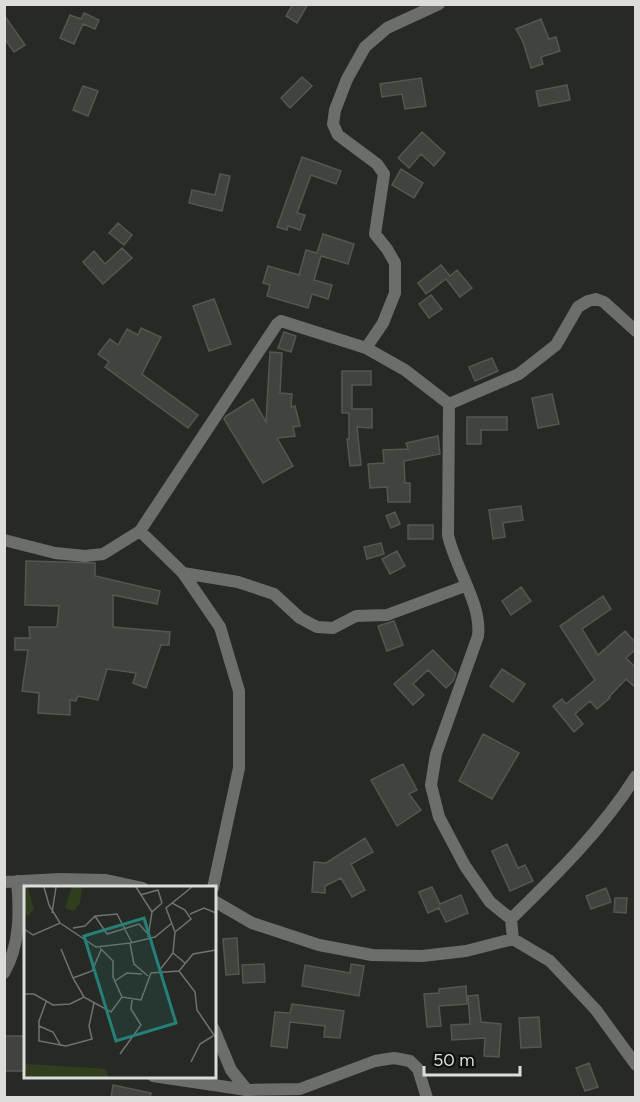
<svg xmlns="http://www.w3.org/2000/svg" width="640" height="1102" font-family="Figtree,sans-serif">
  <rect width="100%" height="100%" fill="#272a24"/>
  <path fill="#41443e" stroke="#545751" stroke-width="1.5" d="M293 4H308L297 23 286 16Z
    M84 13 99 20 95 29 83 24 74 44 60 38 70 15 81 19Z
    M4 15 25 45 14 52 4 38Z
    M541 19 549 39 556 37 560 51 541 57 543 64 531 68 523 42 516 29Z
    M302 77 312 86 290 108 281 98Z
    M421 78 426 106 405 109 402 94 382 97 380 84Z
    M567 85 570 100 539 106 536 91Z
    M83 86 98 91 88 116 73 110Z
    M422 132 445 153 434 166 421 154 409 168 398 158Z
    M302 157 341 171 336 184 311 175 297 213 305 215 300 230 288 226 287 230 277 227Z
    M401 169 423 183 414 198 392 185Z
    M220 174 230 176 222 211 189 203 192 190 215 195Z
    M118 223 132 235 124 245 109 233Z
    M323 234 354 244 348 264 321 256 314 280 332 285 328 299 312 294 308 308 267 296 270 285 263 283 268 266 299 275 306 250 317 253Z
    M122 248 132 258 103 284 83 262 94 251 105 264Z
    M441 265 450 276 457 270 472 288 460 297 446 279 426 294 418 283Z
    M431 295 442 309 429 318 419 304Z
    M214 299 231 344 209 351 193 306Z
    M141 328 161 337 142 374 198 415 188 428 105 367 109 362 98 354 110 339 118 345 127 329 138 335Z
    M284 332 296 336 291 352 278 348Z
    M270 352 282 353 280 393 292 394 291 407 295 406 300 426 293 427 295 436 277 438 293 466 263 483 224 419 226 416 253 399 266 422Z
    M492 358 498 371 475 381 469 367Z
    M342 371H371V385H352V409H372V428L357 427 361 465 350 466 347 439H349V413H342Z
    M552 394 559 424 538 428 532 398Z
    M467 417H507V430H481V444H467Z
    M438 436 440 454 404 461 405 483H410V502H388L387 487 370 488 368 464 384 463 383 450 408 449 406 443Z
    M521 506 523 520 503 523 505 537 493 539 489 510Z
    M395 512 400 524 391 528 386 516Z
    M408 525H433V539H408Z
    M381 543 384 554 367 559 364 547Z
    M397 551 405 566 390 574 382 559Z
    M26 561 95 563V576L160 591 157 604 113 595V627L170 632 169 645H161L146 688 133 683 136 673 107 669 98 700 78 696 76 701 70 700V715L38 713 39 693 22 691 28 650H15V638H30L29 627H57L59 606 25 605Z
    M521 587 531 601 511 615 502 601Z
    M603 596 611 609 582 629 598 655 625 631 636 643V649L626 658 636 668V688L626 679 609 697 610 698 597 709 590 701 575 714 583 724 574 732 553 706 562 699 566 704 595 680 560 626Z
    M394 621 403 645 387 651 378 626Z
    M433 650 456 674 453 681 446 688 428 670 413 684 424 695 413 705 394 684Z
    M502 669 525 684 513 702 490 686Z
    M483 734 519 753 492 799 459 781Z
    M403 764 417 790 409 794 421 810 397 826 371 780Z
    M365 838 373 852 351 864 365 890 352 897 341 878 325 886V893L312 892 314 862 326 863Z
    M507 844 518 868 525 865 533 881 510 891 492 851Z
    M432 887 440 904 461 895 468 913 446 922 439 908 428 913 419 892Z
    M606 888 611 902 591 909 586 896Z
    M615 898H627L626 913 614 912Z
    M237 938 239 974 226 975 223 939Z
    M264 964 265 982 243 983 242 965Z
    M351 964 364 966 359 996 302 986 305 965 350 973Z
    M466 986 467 1004 439 1006 441 1026 427 1027 424 994 439 993V989Z
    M478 995 481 1022 501 1024 499 1057 484 1056 485 1038 452 1040 451 1025 470 1024 468 996Z
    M292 1004 344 1011 340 1038 324 1037 325 1026 290 1022 287 1048 271 1046 275 1012 290 1013Z
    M539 1017 541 1047 521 1048 519 1018Z
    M4 1036H26V1071H4Z
    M589 1063 598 1087 585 1091 576 1068Z
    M113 1085 151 1093 150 1098H111Z"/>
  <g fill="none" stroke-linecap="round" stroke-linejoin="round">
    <path stroke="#6c6e6b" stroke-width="12" d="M366 348 383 323 395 293V263L387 249 375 234 384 174 377 164 338 135 333 124 335 110 347 79 365 47 387 28 439 4
      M449 404 448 535C455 568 482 604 478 636L436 754 431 785 439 817 465 866 490 902 511 919 513 939
      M140 531 183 573 220 627 239 691V768L213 888
      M4 540 55 553 85 556 103 554 140 531 277 324 281 321 366 348 405 370 449 404 519 374 556 345 578 307 588 301 596 299 604 302 636 331
      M183 573 238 582 274 594 300 618 317 627 333 628 356 616 387 615 465 586
      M4 882 60 879 106 880 143 888
      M214 901 252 923 319 945 372 955 422 956 466 951 513 939 550 961 596 1010 636 1065
      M511 919C556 875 602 830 636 776
      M4 973C20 945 20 912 17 881
      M214 1029 231 1070 247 1090V1093
      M153 1076 247 1090 300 1089 375 1061 394 1058 410 1061 418 1069 427 1098"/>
  </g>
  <g transform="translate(24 886)">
    <rect width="192" height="192" fill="#272a24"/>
    <path d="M0 1H4L10 23 4 30 0 25ZM48 1H58L56 17 50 25 41 22ZM0 178 72 182 82 183 84 191H3Z" fill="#303e1e"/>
    <path fill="none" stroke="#6f726d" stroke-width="1.5" d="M20 1 25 19 36 37M112 1 128 26M116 9 134 4 138 17M148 17 161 24 167 33 151 46M28 27 32 1M166 28 180 22 192 27M71 30 83 48 115 38 124 48M49 42 61 40 71 30 93 28 108 57M0 43 9 49 36 37 72 61 106 57 110 78 124 90M124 51 128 26 138 17M106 57 131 51 148 37M76 62 89 75V91L98 111M37 63 49 92M161 77 149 67 151 46 142 22 168 1M135 85 149 67M155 85 171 106 173 124 192 152M91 95 103 87 118 88M0 108H10L29 119 46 118 60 111 87 126 98 111 117 114 127 87 155 85 169 68 192 64M60 111 49 92 68 85 77 64M22 116 15 135V155L42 160 68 153 65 140 70 117M15 140 29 146 37 160M96 168 117 139 107 123 108 114M167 176 176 158 189 150"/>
    <path fill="#248079" fill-opacity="0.15" stroke="#248079" stroke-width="3" d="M120 32 152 137 92 155 60 50Z"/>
    <rect width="192" height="192" fill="none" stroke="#dcddda" stroke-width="3"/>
  </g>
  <rect width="640" height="1102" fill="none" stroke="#dcddda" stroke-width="12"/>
  <path d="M424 1066v9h96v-9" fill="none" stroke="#dcddda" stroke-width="3"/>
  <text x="433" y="1066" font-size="18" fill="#dcddda" stroke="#10120f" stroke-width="4.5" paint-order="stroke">50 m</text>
</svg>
